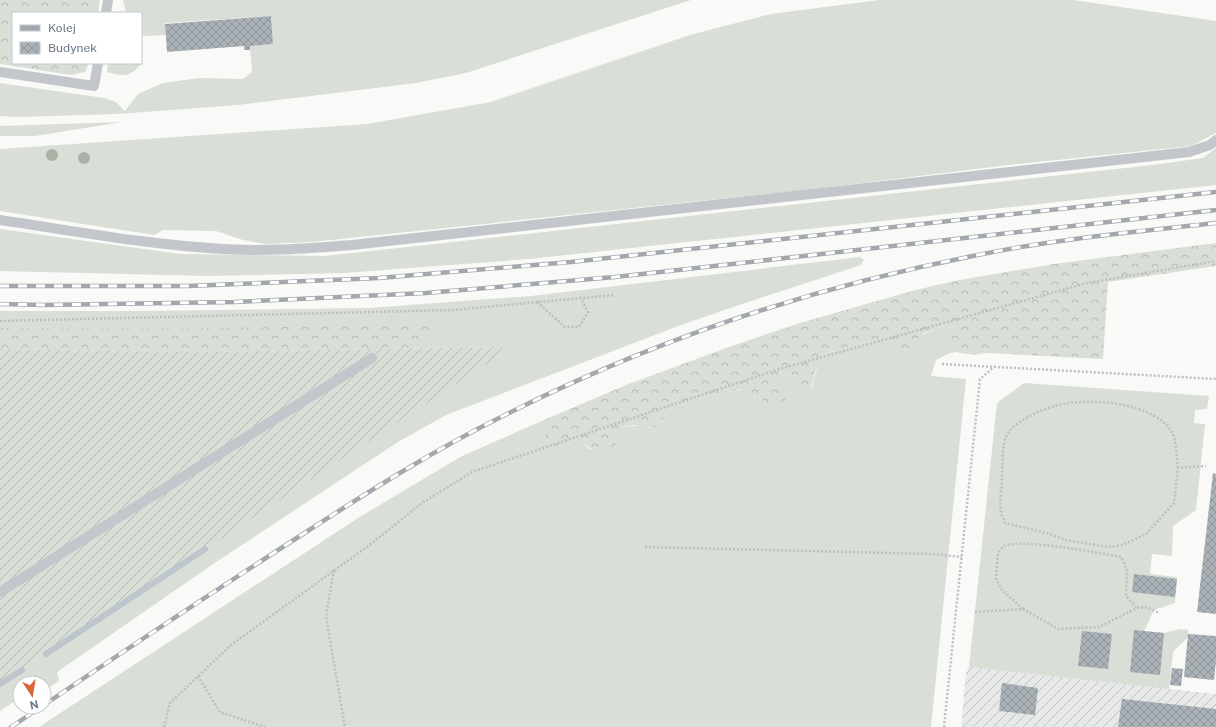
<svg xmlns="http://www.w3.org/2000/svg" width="1216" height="727" font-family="'Public Sans',sans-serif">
  <defs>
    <pattern id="industrial-furrows" width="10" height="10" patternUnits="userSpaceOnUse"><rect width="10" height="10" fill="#e7e8e8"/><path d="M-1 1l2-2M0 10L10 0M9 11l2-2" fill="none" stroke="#bfc1c2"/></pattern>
    <pattern id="forest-crowns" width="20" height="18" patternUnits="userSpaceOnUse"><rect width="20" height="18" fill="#d9ded6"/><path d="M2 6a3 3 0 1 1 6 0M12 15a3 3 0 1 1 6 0" fill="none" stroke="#b4b9b3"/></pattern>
    <pattern id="garden-furrows" width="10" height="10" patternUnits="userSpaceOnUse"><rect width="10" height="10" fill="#d9ded6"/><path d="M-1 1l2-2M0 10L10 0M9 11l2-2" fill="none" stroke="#b4b9b3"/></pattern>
    <pattern id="building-cross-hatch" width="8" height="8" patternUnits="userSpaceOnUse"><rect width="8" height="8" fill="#aab1b7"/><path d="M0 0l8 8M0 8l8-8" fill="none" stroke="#8e959a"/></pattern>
  </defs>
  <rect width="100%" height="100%" fill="#f9f9f7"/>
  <path fill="url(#industrial-furrows)" d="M969 667 1216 694V727H961L966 673Z"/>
  <path fill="#d9ded6" d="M123 0H691L466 73 416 83 238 105 117 114 18 117 0 116V83L104 98 116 102 125 111 138 94 163 83 199 78 243 79 252 72 250 46 273 44 271 16 165 23 166 35 144 36 141 33V13H126Z
    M879 0H1073L1216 21V133L1191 146 1009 165 796 191 312 242 265 244 243 240 216 231 163 230 154 235 0 211V149L367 124 491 102 690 35 771 14Z
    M141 62 142 63C131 77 123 77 107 72L108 63H141Z
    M122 122 35 136H0V126Z
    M1216 148V185L529 259 345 273 209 276 0 271V229L180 254 325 256 1153 165 1203 158Z
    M860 257 864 260 861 265 745 303 681 325 446 415 398 442 216 562 57 672 59 681 44 691V683H20V698L0 711V684L511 347 189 352 0 349V311H140L369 308 531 296Z
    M949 322 953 347 956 352 950 353 936 360 931 376 966 379 931 727H39L358 518 462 456 544 420 542 425 547 442 582 443 590 449 615 448 619 438 615 430 618 428 640 425 649 428 658 425 663 420 664 416 668 410 704 397 743 389 752 392 761 400 780 389 772 381 771 378C780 373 784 371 793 376L798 390 813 387C813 374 819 365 825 354L866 341 886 345 897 349 922 335 937 329Z
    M1024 383 1209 396 1207 409 1195 410 1194 423 1205 424 1196 510 1173 526 1172 556 1152 554 1150 574 1177 577 1175 603 1154 610 1144 631 1164 633 1180 629 1188 630V637L1173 652 1169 689 969 667 997 403Z"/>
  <path fill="url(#forest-crowns)" d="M0 0H100L98 13H13V63H89L85 72 71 75 0 64Z
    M1216 243V266L1108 282 1103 359 988 353C977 355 967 355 956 352L953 347 949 322 937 329 922 334 920 344 913 350 906 353 900 352 897 349 886 345 866 341 825 354C822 360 818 366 815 372 812 379 814 385 809 391L803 393 798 390 793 376 787 373H782L771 378C773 385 789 391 785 400 776 419 754 390 743 389 738 389 733 391 728 392 712 395 699 399 684 405 679 406 674 408 669 410 663 414 664 423 656 426 649 429 646 426 639 425 631 425 621 427 615 430L619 438 615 448 599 453 582 443 559 446 547 442 542 425 544 420 626 385 729 347 800 323 912 291 954 281 1054 264Z
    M422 323 431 328 429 336 419 348 189 352 0 349V328C141 330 281 328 422 323Z"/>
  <path fill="url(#garden-furrows)" d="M512 347 46 654 0 684V349L189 352Z"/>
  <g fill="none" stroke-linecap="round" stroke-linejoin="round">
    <path stroke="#bdc6cc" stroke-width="6" d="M46 654 205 549
      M0 684 22 670"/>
  </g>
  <path fill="url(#building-cross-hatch)" d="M271 16 273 44 250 46V50H244V46L167 52 165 24Z
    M1213 473 1216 474V614L1197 612Z
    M1134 574 1177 579 1175 597 1132 592Z
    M1134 630 1164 633 1160 675 1130 672Z
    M1082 631 1112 634 1108 669 1078 666Z
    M1188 634 1216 636V661L1214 680 1184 677Z
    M1172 668 1183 669 1181 686 1170 685Z
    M1002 683 1038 688 1035 715 999 711Z
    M1122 699 1216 709V727H1118Z"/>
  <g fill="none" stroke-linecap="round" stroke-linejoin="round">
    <path stroke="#bdbfc2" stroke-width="2.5" stroke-dasharray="2 2" stroke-linecap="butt" d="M537 302 565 327H579L588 312 581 298
      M0 321 453 310 615 295
      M942 364 1216 379
      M1178 468C1177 460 1176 440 1173 434 1157 404 1100 399 1070 403 1051 405 1020 417 1008 433 1001 443 1003 466 1002 478 1002 487 999 502 1001 511 1001 515 1004 519 1005 523L1050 534 1065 540 1109 547 1123 545 1146 534 1174 503 1178 468 1206 466
      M645 547 933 554 962 557
      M334 570 326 616 345 727
      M1023 609 1002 590 996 579 998 553C1000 551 1002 547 1004 546 1022 538 1099 553 1121 557L1127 570 1126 596 1137 608
      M975 612 1023 609 1058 629 1099 627 1137 608 1146 607 1160 613
      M198 676 220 712 265 727
      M164 727 170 703 231 645 371 544 422 503 472 472 776 370 1087 283 1216 261
      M944 727 980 379 994 367"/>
    <path stroke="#c3c6ca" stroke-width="10" d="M106 13 108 0
      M0 72 94 86 98 63
      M0 220C74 231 149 245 224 249 266 252 309 248 352 245L1189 152 1210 145 1216 140
      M0 592 372 358"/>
    <defs>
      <path id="rail" d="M0 286H188L379 278 571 262 1216 192
        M0 304 44 305 234 302 426 293 615 277 1216 210
        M44 705C130 647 216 590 303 534 368 492 434 450 503 416 651 341 810 288 973 256 1053 239 1135 232 1216 223
        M11 727 41 707"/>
    </defs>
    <use href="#rail" stroke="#a2a8ae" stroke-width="4.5"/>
    <use href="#rail" stroke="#fff" stroke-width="3" stroke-dasharray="9" stroke-linecap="butt"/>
  </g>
  <g fill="#a9b2a7">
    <circle cx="52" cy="155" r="6"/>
    <circle cx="84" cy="158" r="6"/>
  </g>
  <rect x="12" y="12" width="130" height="52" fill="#ffffff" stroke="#c3c9cf"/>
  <rect x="20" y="25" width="20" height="6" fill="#a2a8ae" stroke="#c3c9cf"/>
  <text x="48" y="32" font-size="12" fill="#6a7886">Kolej</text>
  <rect x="20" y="42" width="20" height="12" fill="url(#building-cross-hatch)" stroke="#c3c9cf"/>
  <text x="48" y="52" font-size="12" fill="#6a7886">Budynek</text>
  <g transform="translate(32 695) rotate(168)"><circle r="19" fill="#ffffff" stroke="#c3c9cf"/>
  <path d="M0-3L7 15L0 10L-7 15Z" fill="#d96738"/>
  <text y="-6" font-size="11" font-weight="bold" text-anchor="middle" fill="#6a7886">N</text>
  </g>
</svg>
